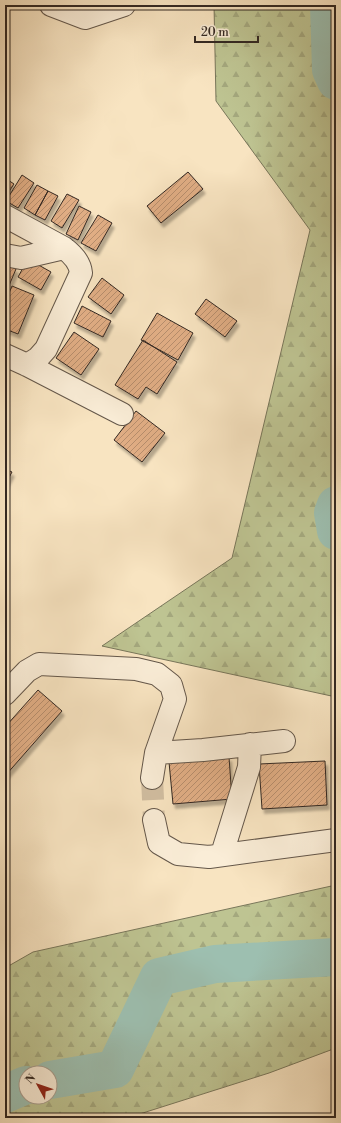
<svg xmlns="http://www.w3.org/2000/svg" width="341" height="1123" font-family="'Libre Bodoni',serif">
  <defs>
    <pattern id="forest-firs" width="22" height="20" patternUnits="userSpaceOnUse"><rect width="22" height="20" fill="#bec492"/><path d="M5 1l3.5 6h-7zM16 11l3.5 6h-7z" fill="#a4a87e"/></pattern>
    <pattern id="building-hatch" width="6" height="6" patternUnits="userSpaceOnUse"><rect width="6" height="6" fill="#e0ad84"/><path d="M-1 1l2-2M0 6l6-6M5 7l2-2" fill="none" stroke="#b68d6c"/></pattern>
    <filter id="shadow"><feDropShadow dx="2.5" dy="4.5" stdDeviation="1" flood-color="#0004"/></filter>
  </defs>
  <rect width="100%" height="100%" fill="#f8e4c1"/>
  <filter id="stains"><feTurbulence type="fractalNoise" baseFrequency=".005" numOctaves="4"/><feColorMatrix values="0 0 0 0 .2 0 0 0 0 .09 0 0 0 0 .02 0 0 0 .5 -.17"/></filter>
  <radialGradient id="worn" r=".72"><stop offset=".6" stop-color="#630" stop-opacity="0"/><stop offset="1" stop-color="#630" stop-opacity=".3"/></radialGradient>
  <path fill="url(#forest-firs)" stroke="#78765a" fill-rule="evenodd" d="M214 5H336V697L102 646 232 558 310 230 216 101Z
    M336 885V1048L269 1073 127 1118H5V968L33 952ZM26 1073H50V1097H26Z"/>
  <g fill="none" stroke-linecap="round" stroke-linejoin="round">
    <path stroke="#9dbfb0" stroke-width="38" d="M329 5 331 70 336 81
      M336 505 333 513 336 531
      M50 1080 115 1069 159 977 215 964 336 957
      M5 1094 26 1085"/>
  </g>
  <path fill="url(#building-hatch)" stroke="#332822" filter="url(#shadow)" d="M188 172 203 189 161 223 147 206Z
    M22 175 34 183 18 208 6 201Z
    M5 178 14 184 6 196 5 195Z
    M37 185 48 191 35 215 24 208Z
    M48 191 58 196 45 220 35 215Z
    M67 194 79 200 62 228 51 221Z
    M79 206 91 212 78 240 66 234Z
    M98 215 112 223 96 251 81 243Z
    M28 259 51 272 41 290 18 277Z
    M5 264 16 269 8 288 5 287Z
    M102 278 124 295 111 314 88 297Z
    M12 286 34 295 18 334 5 329V303Z
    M206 299 237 321 225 337 195 314Z
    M82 306 111 321 103 337 74 323Z
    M157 313 193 333 178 360 141 340Z
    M74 332 99 349 81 375 56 358Z
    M143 340 177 362 157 394 146 387 138 399 115 385Z
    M136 411 165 433 142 462 114 440Z
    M5 469 12 472 5 485Z
    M38 690 62 711 5 776V727Z
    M229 757 232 799 173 804 169 762Z
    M325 761 327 805 262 809 259 764Z"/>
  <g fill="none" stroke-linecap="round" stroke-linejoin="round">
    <path stroke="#d1bea1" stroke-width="22" stroke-dasharray="22 11" stroke-linecap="butt" d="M152 778 154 820"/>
    <defs>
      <path id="minor" d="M51 5 85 18 124 5
        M5 216 64 248C72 254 80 262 81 273L46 349 38 358 27 365
        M5 255 21 258 64 248
        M5 355 27 365 122 414
        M5 694 27 671 39 664 136 669 157 674 171 685 175 699 156 753 152 778
        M156 753 203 750 284 741
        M154 820 159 843 178 854 209 857 336 840
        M222 854 249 767 250 744"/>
    </defs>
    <use href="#minor" stroke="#64574a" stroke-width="24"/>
    <use href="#minor" stroke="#faedd7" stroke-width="22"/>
  </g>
  <rect width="341" height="1123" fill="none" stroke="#f8e4c1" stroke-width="20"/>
  <rect x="6" y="6" width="329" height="1111" fill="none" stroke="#332822" stroke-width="2"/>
  <rect x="10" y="10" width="321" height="1103" fill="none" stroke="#332822"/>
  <g transform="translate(38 1085) rotate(310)"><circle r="19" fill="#faedd7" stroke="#aa9e8f"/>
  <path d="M0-3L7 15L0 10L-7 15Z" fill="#8f2418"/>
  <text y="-6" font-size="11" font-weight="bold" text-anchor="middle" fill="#332822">N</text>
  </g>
  <path d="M195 36v6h63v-6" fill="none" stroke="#332822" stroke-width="2"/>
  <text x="201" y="36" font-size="12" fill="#332822" stroke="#faedd7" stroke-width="3" paint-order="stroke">20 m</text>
  <rect width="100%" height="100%" filter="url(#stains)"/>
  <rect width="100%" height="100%" fill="url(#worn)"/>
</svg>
